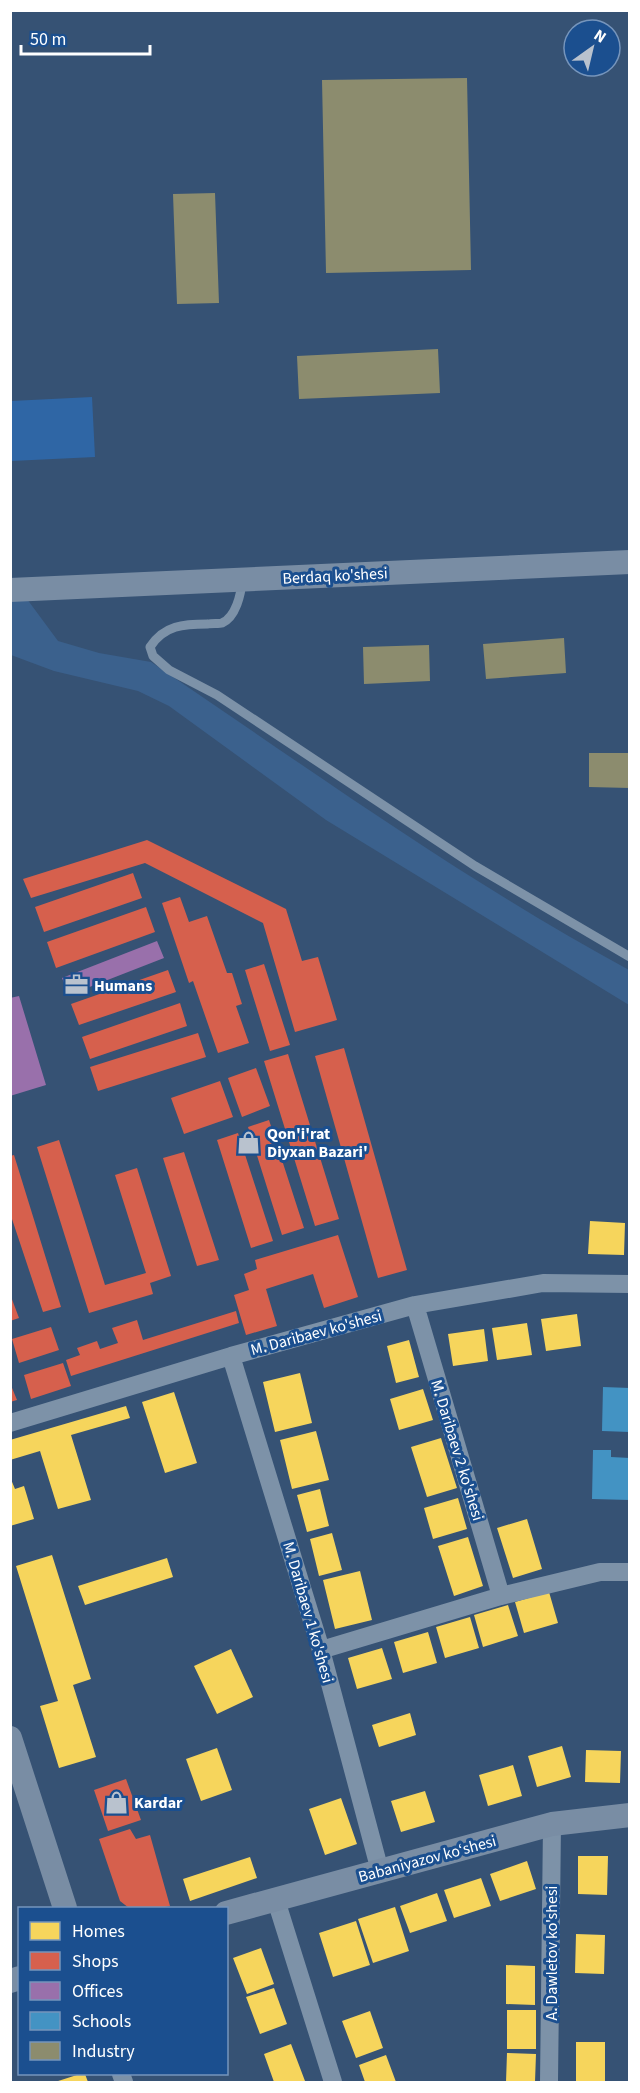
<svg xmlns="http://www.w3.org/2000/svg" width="640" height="2093" font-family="'Source Sans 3',sans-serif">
  <rect width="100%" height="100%" fill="#365274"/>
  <path fill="#2f66a5" d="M92 397 95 457 11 461V401Z"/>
  <path fill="#3b618d" d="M10 576 58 641 99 653 151 662C308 768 463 880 629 970V1005L326 820 169 706 138 691 54 671 11 655Z"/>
  <path fill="#f6d55c" d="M590 1221 625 1223 624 1255 588 1254Z
    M577 1314 581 1346 546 1351 541 1319Z
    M527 1323 532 1355 497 1360 492 1328Z
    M484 1329 488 1361 453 1366 448 1334Z
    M409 1340 419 1377 396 1383 387 1346Z
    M300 1373 312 1423 275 1432 263 1382Z
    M423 1389 433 1420 399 1430 390 1399Z
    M174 1392 197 1463 165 1473 142 1402Z
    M126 1406 130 1418 71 1435 91 1500 58 1509 40 1451 10 1460V1440Z
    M316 1431 329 1480 292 1489 280 1440Z
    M441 1438 457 1488 427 1497 411 1447Z
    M10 1477 15 1489 24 1486 34 1519 10 1526Z
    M320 1489 329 1526 307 1532 297 1495Z
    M458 1498 467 1529 433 1539 424 1508Z
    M527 1519 542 1569 513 1578 497 1528Z
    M332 1533 342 1570 319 1576 310 1539Z
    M468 1537 483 1586 454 1596 438 1546Z
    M52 1555 91 1679 73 1685 96 1757 59 1768 40 1706 58 1701 16 1566Z
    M167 1558 173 1577 85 1605 78 1586Z
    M360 1571 372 1620 335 1629 323 1580Z
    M549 1592 558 1623 524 1633 515 1602Z
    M508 1605 518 1636 483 1647 474 1615Z
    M470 1617 479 1648 445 1658 436 1627Z
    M428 1632 437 1663 403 1673 394 1642Z
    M382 1648 392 1679 357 1689 348 1658Z
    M231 1649 253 1697 217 1714 194 1666Z
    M410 1713 416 1735 379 1747 372 1725Z
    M562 1746 571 1777 537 1787 528 1756Z
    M217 1748 232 1790 201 1801 186 1759Z
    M586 1750 621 1751 620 1783 585 1782Z
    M513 1765 522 1796 488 1806 479 1775Z
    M425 1791 435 1822 401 1832 391 1801Z
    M341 1798 357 1844 325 1855 309 1809Z
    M578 1856H608L607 1895 578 1894Z
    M250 1857 257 1878 190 1901 183 1879Z
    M527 1861 536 1889 500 1901 490 1874Z
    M481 1878 491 1906 454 1918 444 1890Z
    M437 1893 447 1921 410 1933 400 1906Z
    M395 1907 409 1951 373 1963 358 1919Z
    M356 1921 370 1965 333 1977 319 1933Z
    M576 1934 605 1935 604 1974 575 1973Z
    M261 1948 274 1984 247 1994 233 1958Z
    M506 1965 535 1966V2005L506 2004Z
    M274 1988 287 2024 260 2034 246 1997Z
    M507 2010H536V2049H507Z
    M370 2011 383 2048 356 2058 342 2021Z
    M576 2042H605V2081H576Z
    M291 2044 305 2081 274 2082 264 2054Z
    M507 2053 536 2054 535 2082H506Z
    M386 2055 396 2082H365L359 2065Z
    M80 2074H85L88 2082H55Z"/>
  <path fill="#d6604d" d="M147 840 286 909 302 961 318 957 337 1020 295 1032 263 923 145 863 31 898 23 879Z
    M133 873 142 898 44 932 35 907Z
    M180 897 189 922 207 916 227 973H232L242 1004 236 1006 249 1043 218 1053 193 981 189 983 162 903Z
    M146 907 155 932 56 968 47 942Z
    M264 964 290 1045 270 1051 245 970Z
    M168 970 176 992 79 1025 71 1004Z
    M180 1003 187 1026 90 1059 82 1037Z
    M198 1033 206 1057 98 1091 90 1067Z
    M344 1048 407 1270 378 1278 315 1056Z
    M288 1054 339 1219 315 1226 264 1061Z
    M256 1068 270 1106 242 1117 228 1078Z
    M220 1081 233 1117 184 1134 171 1098Z
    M269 1120 304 1228 282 1235 248 1127Z
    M238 1133 273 1241 251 1248 217 1140Z
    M59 1140 105 1285 146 1273 115 1175 137 1168 171 1276 150 1283 153 1294 89 1313 37 1147Z
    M184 1152 219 1260 197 1266 163 1158Z
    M14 1155 61 1307 43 1312 10 1213V1156Z
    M338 1235 358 1297 324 1308 313 1274 266 1289 277 1326 246 1335 234 1295 249 1290 244 1274 257 1269 255 1260Z
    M10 1294 19 1318 10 1321Z
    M236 1311 239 1323 71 1376 66 1360 80 1355 77 1348 97 1341 100 1349 118 1343 112 1328 137 1320 143 1340Z
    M51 1327 59 1350 19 1363 12 1339Z
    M63 1363 71 1386 31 1399 24 1375Z
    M10 1383 17 1400 10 1402Z
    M126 1779 141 1820 108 1831 94 1790Z
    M130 1829 136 1839 150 1835 170 1906 160 1908H129L120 1901 99 1839Z"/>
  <path fill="#9970ab" d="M157 941 164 958 69 995 62 978Z
    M19 996 46 1085 10 1096V998Z"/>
  <path fill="#4393c3" d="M603 1387 630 1388V1432L602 1431Z
    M593 1450H611V1457L630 1458V1500L592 1499Z"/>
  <path fill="#8c8c6e" d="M467 78 471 270 326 273 322 80Z
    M215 193 219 303 177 304 173 194Z
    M438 349 440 393 299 399 297 356Z
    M564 638 566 673 486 679 483 644Z
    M429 645 430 681 364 684 363 647Z
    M589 753H630V788L589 787Z"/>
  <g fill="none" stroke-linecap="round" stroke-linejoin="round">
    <path stroke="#7d92a8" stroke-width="9" d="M242 581C241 594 236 617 222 623 219 624 212 623 208 624 184 624 164 625 150 647L153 656 169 670 217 695 475 866 630 957"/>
    <path stroke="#7d92a8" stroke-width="18" d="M415 1305 501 1596
      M231 1356 321 1650 380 1871
      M10 1423 231 1356 415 1305 543 1283 630 1284
      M321 1650 501 1596 600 1572H630
      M275 1897 333 2082
      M121 2074 124 2082
      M549 2082 552 1824"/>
    <path stroke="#798da4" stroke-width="24" d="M10 590 630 562
      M10 1738 65 1908
      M226 1913 552 1824 630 1815
      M10 1981 20 1978"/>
  </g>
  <defs>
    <symbol id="office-bare" viewBox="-9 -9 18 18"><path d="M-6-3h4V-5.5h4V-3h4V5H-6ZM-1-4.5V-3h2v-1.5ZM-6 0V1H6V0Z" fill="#b9c2ce" stroke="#1b4f8f" stroke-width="2.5" paint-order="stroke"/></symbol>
    <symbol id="shop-bare" viewBox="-9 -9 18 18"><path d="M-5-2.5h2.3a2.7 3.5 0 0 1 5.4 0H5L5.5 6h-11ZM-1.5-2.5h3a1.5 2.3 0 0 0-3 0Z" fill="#b9c2ce" stroke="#1b4f8f" stroke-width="2.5" paint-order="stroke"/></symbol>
  </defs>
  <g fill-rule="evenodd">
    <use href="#office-bare" x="60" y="968" width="33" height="33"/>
    <use href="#shop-bare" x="232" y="1126" width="33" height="33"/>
    <use href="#shop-bare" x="100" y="1786" width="33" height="33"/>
  </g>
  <g text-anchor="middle" stroke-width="6" stroke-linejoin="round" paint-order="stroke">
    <g font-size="16" fill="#fff" stroke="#1b4f8f">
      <text transform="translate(335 575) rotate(-3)" y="6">Berdaq ko'shesi</text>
      <text transform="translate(316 1332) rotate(-15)" y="6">M. Daribaev ko'shesi</text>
      <text transform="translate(458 1450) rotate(73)" y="6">M. Daribaev 2 ko'shesi</text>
      <text transform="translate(309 1612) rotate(74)" y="6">M. Daribaev 1 ko'shesi</text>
      <text transform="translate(427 1858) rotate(-15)" y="6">Babaniyazov ko‘shesi</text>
      <text transform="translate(551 1953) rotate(-90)" y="6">A. Dawletov ko'shesi</text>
    </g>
    <g font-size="16" font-weight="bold" fill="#fff" stroke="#1b4f8f" text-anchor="start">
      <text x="94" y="991">Humans</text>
      <text x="267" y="1139">Qon'i'rat<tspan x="267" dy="18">Diyxan Bazari'</tspan></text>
      <text x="134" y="1808">Kardar</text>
    </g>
  </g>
  <rect width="640" height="2093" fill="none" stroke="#ffffff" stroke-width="24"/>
  <rect x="18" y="1907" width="210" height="168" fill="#1b4f8f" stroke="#7695bc" stroke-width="1.5"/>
  <rect x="30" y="1922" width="30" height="18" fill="#f6d55c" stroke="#7695bc" stroke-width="1.5"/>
  <text x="72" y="1937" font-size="18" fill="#ffffff">Homes</text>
  <rect x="30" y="1952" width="30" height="18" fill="#d6604d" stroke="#7695bc" stroke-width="1.5"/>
  <text x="72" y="1967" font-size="18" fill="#ffffff">Shops</text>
  <rect x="30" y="1982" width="30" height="18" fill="#9970ab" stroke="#7695bc" stroke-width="1.5"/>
  <text x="72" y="1997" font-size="18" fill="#ffffff">Offices</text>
  <rect x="30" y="2012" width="30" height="18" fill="#4393c3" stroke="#7695bc" stroke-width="1.5"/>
  <text x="72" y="2027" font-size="18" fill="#ffffff">Schools</text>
  <rect x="30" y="2042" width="30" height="18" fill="#8c8c6e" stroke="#7695bc" stroke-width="1.5"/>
  <text x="72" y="2057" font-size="18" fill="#ffffff">Industry</text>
  <g transform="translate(592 48) rotate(34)"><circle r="28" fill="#1b4f8f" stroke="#7695bc" stroke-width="1.5"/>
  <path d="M0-4.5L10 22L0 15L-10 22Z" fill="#b9c2ce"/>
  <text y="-9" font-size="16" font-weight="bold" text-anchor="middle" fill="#ffffff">N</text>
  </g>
  <path d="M21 45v9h129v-9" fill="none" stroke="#ffffff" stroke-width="3"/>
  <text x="30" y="45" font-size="18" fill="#ffffff" stroke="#1b4f8f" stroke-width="4.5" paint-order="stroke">50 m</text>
</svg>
